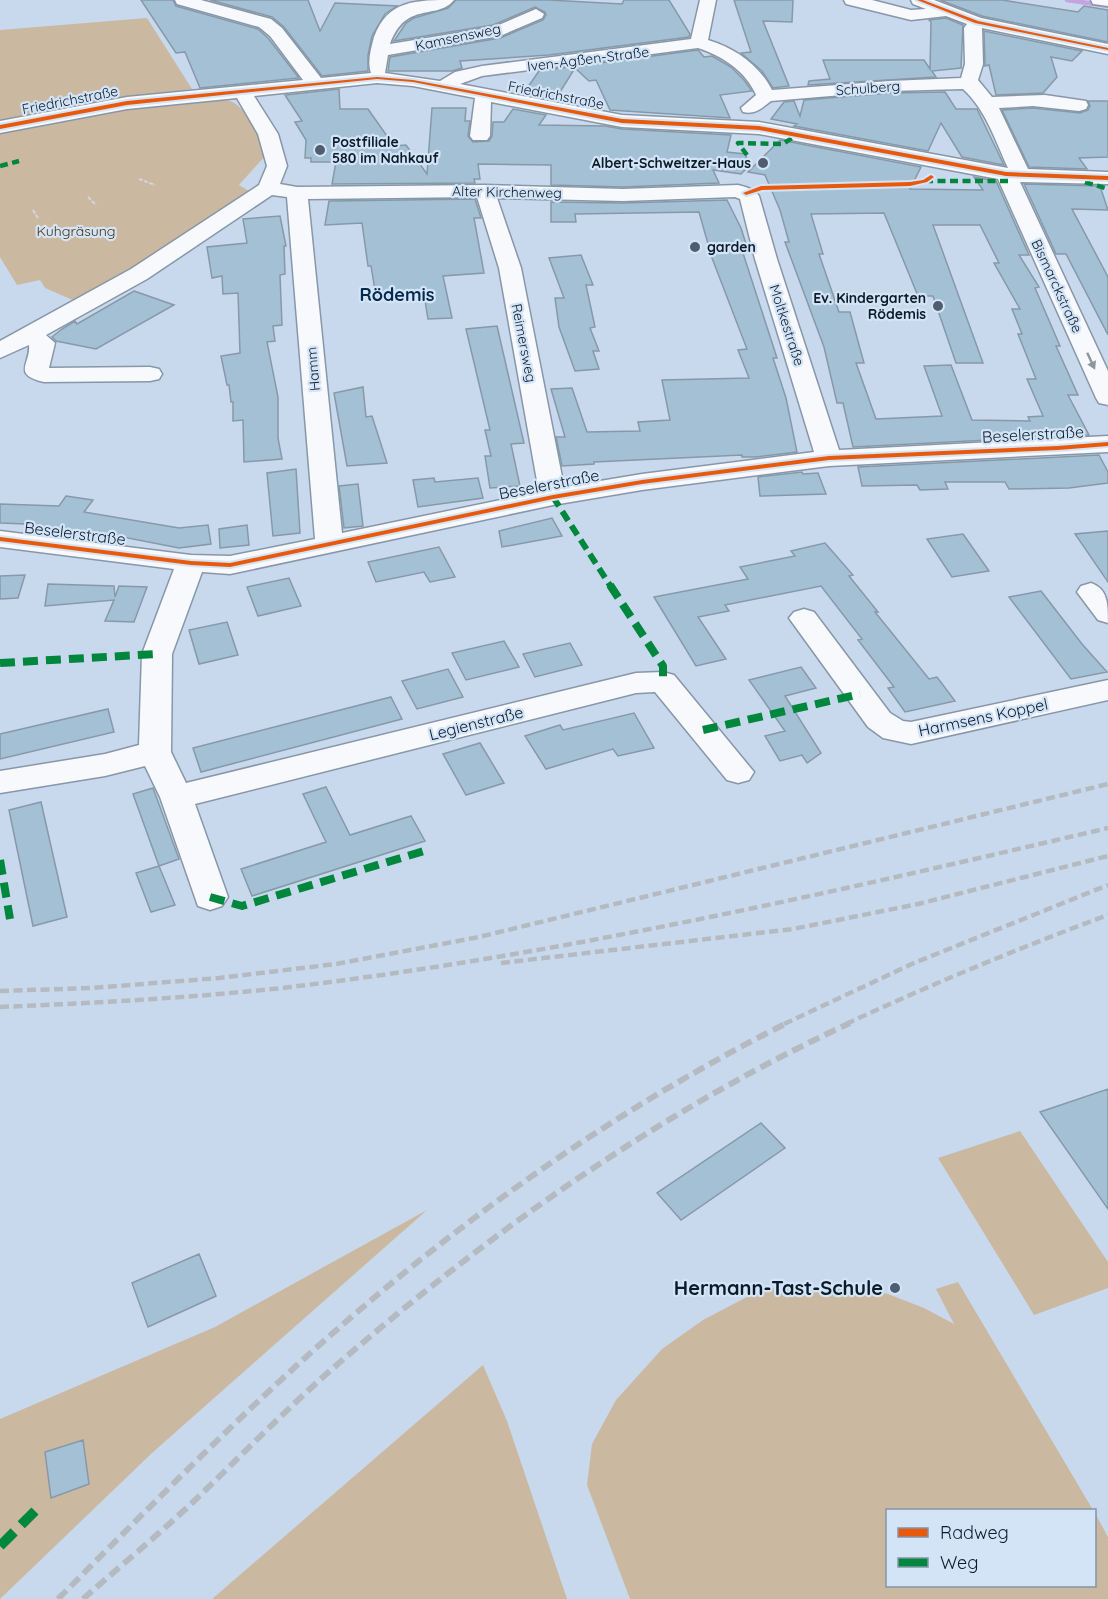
<svg xmlns="http://www.w3.org/2000/svg" width="1108" height="1599" font-family="Quicksand,sans-serif">
  <rect width="100%" height="100%" fill="#c8d9ee"/>
  <path fill="#cbb8a0" d="M147 18 192 89 112 99 0 121V30Z
    M206 98C214 99 223 99 230 101 245 105 262 141 266 155L239 185 249 191 131 271 75 301 45 288 40 280 17 285 0 257V133L121 109Z
    M1020 1131 1108 1262V1288L1034 1315 938 1158Z
    M427 1210 152 1453 0 1599V1419L215 1327Z
    M958 1282 1093 1510H888V1586H1094L1095 1513 1108 1537V1599H630L587 1485 592 1444 616 1400 662 1349 703 1320 747 1297 777 1287H854L888 1294 924 1308 954 1324 936 1289Z
    M483 1365 507 1421 567 1599H212Z"/>
  <g fill="none" stroke-linecap="round" stroke-linejoin="round">
    <path stroke="#c1a4e0" stroke-width="4.5" d="M1067 0 1108 6"/>
  </g>
  <path fill="#a4c0d4" stroke="#8699a8" stroke-width="1.5" fill-rule="evenodd" d="M141 0H173L176 6 258 29 268 38 299 78 200 88 185 52 176 53Z
    M210 0H308L320 31 335 3 397 6 385 14 372 36 368 55V71L322 76 284 27 272 17Z
    M456 0H549L622 4 624 0H669L690 34 689 37 549 55 460 61 462 68 452 71H388L390 57 500 38 543 20 546 15 545 12 535 7 493 25 394 41 406 23 414 18 448 8Z
    M734 0H793L792 22 763 21 789 86 773 88 762 71 741 53 751 52Z
    M940 0H1002L1078 12 1084 6 1108 10V42L982 16Z
    M946 18 963 25 961 68 932 71 936 77 808 85 809 81 830 79 823 60H924L930 69 931 22 929 20Z
    M984 31 1082 51 1072 61 1051 57 1057 77 1043 93 996 95 989 65 985 66Z
    M698 50 704 57 712 56 731 67 744 80 752 91 720 95 730 118 610 110 596 80 589 81 575 68 555 100 523 94 539 71Z
    M339 89 340 109H368L394 146 406 145 427 174 432 108H466L465 121H470L468 136 473 142 489 141 492 136 493 122H504L513 109 546 115 539 125 605 126 622 129 731 135 727 152 745 154 750 165 741 174 713 170 719 183 623 187 551 185V165L478 164 480 179H474L475 183 332 184 336 162H311V158H305L306 140 295 122 302 121 285 95Z
    M945 92 956 109H977L1004 165 962 157 941 123 928 151 794 126 797 124 771 119 784 102 794 101 800 116 804 100 890 93Z
    M1088 101H1108V157L1079 158 1087 169 1029 167 1002 110 1033 108 1080 113 1088 110 1090 106Z
    M780 140 921 167 910 189 983 190 974 177 996 181 1029 255H1019L1039 287 1035 288 1060 346H1056L1078 395H1068L1089 435 853 447 843 403H837L824 347 785 242H789L780 210 765 175 748 172ZM884 213 918 296H933L956 363H983L933 225H980L999 263H994L1020 309H1012L1022 334H1018L1036 379H1027L1043 416 1028 417 1030 421 972 420 951 365 924 366 942 416 876 419 856 363H864L850 312H839L819 254H823L811 214Z
    M1024 184 1100 186 1108 210 1072 209 1108 277V335L1066 254H1056Z
    M475 199 481 218H474L484 273 443 276 452 318 428 319 424 295 376 296 371 266H368L362 223 325 225 329 201Z
    M727 200 741 228 748 250H742L777 358H773L786 398 797 452 756 457H742V455L594 462V464L562 466 556 437H565L551 389 572 388 587 432 640 431 638 422 670 420 662 380 749 378 738 350 747 349 712 258 699 212 575 214 576 222H551V202L623 203Z
    M280 216 286 246H284L285 274 280 275 282 325 273 326 275 341 267 342 278 397V438L282 459 244 462 243 420 233 421V402H231L229 385H227L221 356 240 353 238 293 223 294 222 276 212 278 207 247 247 243 243 219Z
    M581 255 593 285H586L595 327 590 328 599 351H593L599 369 575 371 559 327 555 298H564L549 258Z
    M134 291 174 305 96 349 56 341 52 337 62 329 75 321 77 324Z
    M497 326 524 443 511 444 520 486 490 488 485 456H491L485 430H490L466 329Z
    M363 387 366 417 372 416 387 463 347 466 334 393Z
    M1099 455 1108 472V483L1069 488 1009 489 1005 482H945L948 489 920 490 917 485 862 486 858 467Z
    M296 469 300 533 273 536 267 473Z
    M802 472 803 474 818 473 826 494 760 496 758 477Z
    M434 478 435 482 478 478 483 498 418 507 413 480Z
    M358 484 363 526 344 528 339 486Z
    M66 496 93 500 84 512 179 528 208 525 211 544 179 548 118 536 117 538 26 524 0 523V504L59 506Z
    M552 518 562 536 502 547 499 531Z
    M247 525 249 545 220 548 219 529Z
    M1108 531V582L1075 534Z
    M963 534 989 571 952 577 927 539Z
    M825 543 853 575 849 576 878 612H875L929 679 937 677 955 701 905 712 888 688 894 687 858 640 862 639 821 586 725 605 729 611 698 617 726 659 696 666 654 597 748 579 740 567 795 556 791 551Z
    M439 547 455 577 430 582 424 572 376 582 368 562Z
    M25 575 18 598 0 599V576Z
    M289 578 301 606 258 616 247 587Z
    M48 584 114 586 115 597 119 586 147 587 134 622 105 621 114 600 45 606Z
    M1041 591 1082 644 1107 672 1071 679 1009 597Z
    M227 622 238 655 199 664 189 630Z
    M504 641 519 667 466 680 452 653Z
    M570 643 582 665 535 677 523 654Z
    M801 667 816 688 785 696 821 753 807 763 802 755 780 761 765 736 785 731 749 680Z
    M448 669 463 697 417 709 402 681Z
    M391 697 402 719 201 772 193 748Z
    M108 709 114 732 0 759V734Z
    M634 713 654 748 618 756 613 749 546 769 525 736 560 725 563 730Z
    M480 743 504 783 466 795 443 754Z
    M326 787 350 835 411 816 425 841 252 896 241 869 326 842 303 794Z
    M153 788 179 859 159 866 133 794Z
    M41 802 67 917 33 926 9 810Z
    M159 866 175 905 151 912 136 873Z
    M1108 1089V1209L1040 1112Z
    M761 1123 785 1148 681 1220 657 1193Z
    M199 1254 216 1296 148 1327 132 1283Z
    M83 1440 89 1484 51 1498 45 1452Z"/>
  <g fill="none" stroke-linecap="round" stroke-linejoin="round">
    <defs>
      <path id="minor" d="M175 0H201L271 19 282 28 321 78 371 73C367 61 371 49 374 37 388 0 415 0 454 0 437 21 406 0 390 44L494 27 536 9 544 14 542 18 500 36 388 55 385 73 440 81 455 72 482 66 691 39 700 0H716L708 40C735 48 759 65 772 90L890 81 961 78 965 64 964 28 967 24 946 16 911 20 846 4 844 0H872L911 10 926 9 913 4 911 0H934L981 18 1108 44V54L982 28 983 64 978 80 992 97 1045 95 1086 101 1088 105 1086 109 1079 111 1033 106 999 108 1028 169 1108 172V184L1020 182 1108 371V405L1099 403 1096 398 998 179 759 134 622 127 491 102 490 136 487 140H473L470 136 475 98 413 86 377 83 254 96 278 134 287 166 280 184 297 187 485 185 623 189 738 185C746 187 754 189 759 196L777 259 839 450 1108 436V452L829 466 642 490 553 505 230 574 202 572 172 654 171 752 186 783 636 673 663 672 674 675 754 772 749 780 738 783 727 780 655 692 636 693 195 804 228 897 222 906 210 910 198 906 160 797 145 766 105 776 0 793V771L105 754 139 745 142 654 174 569 0 547V531L191 555 230 556 315 539 287 197 272 195 147 279 46 335 55 343 49 368 150 367 159 369 162 374 159 379 150 381 44 382C11 374 31 364 29 345L0 358V341L131 269 259 185 267 166 258 134 237 98 127 109 0 133V121L127 97 303 80 270 36 259 27 177 4ZM698 48C722 56 746 71 756 95L741 108 743 112C755 115 762 108 771 101L890 91 963 89C986 110 995 140 1008 168L759 122 622 115 460 84 482 76ZM477 197 499 268 539 492 342 533 308 199ZM735 197 740 199 755 259 814 452 642 474 564 487 521 268 497 198 623 201Z
        M1091 0H1108V6L1093 4Z
        M1091 583C1108 589 1108 604 1108 623L1098 620 1077 592 1081 586Z
        M804 609 814 612 890 713 903 721 911 722 1108 680V700L911 744 883 738 868 727 789 618 794 612Z"/>
    </defs>
    <use href="#minor" stroke="#8896a8" stroke-width="3"/>
    <path stroke="#d2d8e0" stroke-width="2" stroke-dasharray="4 1.5" stroke-linecap="butt" d="M139 179 155 185
      M88 197 96 205
      M33 210 38 218"/>
    <use href="#minor" fill="#f7f9fc" fill-rule="evenodd"/>
    <path stroke="#b5bac0" stroke-width="4.5" stroke-dasharray="9 4.5" stroke-linecap="butt" d="M501 963 793 929 918 904 1108 856
      M0 991 92 988 219 978 336 964 479 937 1108 784
      M0 1007C94 1003 188 998 282 988 561 955 835 892 1108 828
      M784 1024 914 963 1108 885
      M846 1024C932 984 1019 948 1108 915"/>
    <path stroke="#b5bac0" stroke-width="6" stroke-dasharray="12 6" stroke-linecap="butt" d="M58 1599C140 1517 221 1434 306 1357 451 1226 613 1110 787 1023
      M83 1599C119 1567 157 1536 192 1503 241 1456 288 1407 339 1363 494 1229 664 1109 850 1023"/>
    <path stroke="#00873e" stroke-width="4.5" stroke-dasharray="8 4.5" stroke-linecap="butt" d="M747 155 738 143 783 144 796 135
      M0 166 19 161
      M925 181H1008
      M1085 182 1108 189"/>
    <path stroke="#00873e" stroke-width="6" stroke-dasharray="11 6" stroke-linecap="butt" d="M553 497 611 587"/>
    <path stroke="#00873e" stroke-width="8" stroke-dasharray="15 8" stroke-linecap="butt" d="M610 585 663 666V682
      M0 663 157 654
      M703 730 860 694
      M0 860 10 919
      M210 897 242 906 424 851"/>
    <path stroke="#00873e" stroke-width="10" stroke-dasharray="20 10" stroke-linecap="butt" d="M0 1546 35 1511"/>
    <defs>
      <path id="cycleway" d="M917 0H923L978 21 1108 48V50L975 23Z
        M377 77 413 80 622 119 759 126 1006 172 1108 176V180L1006 176 759 130 622 123 413 82 377 79 127 105 0 129V125L127 101Z
        M931 175 934 177 927 182 910 186 762 190 746 195 743 193 761 186 910 182 923 180Z
        M1108 442V446L1058 450 829 460 642 484 553 499 230 567 191 565 0 541V537L191 561 230 563 553 495 642 480 829 456 1058 446Z"/>
    </defs>
    <use href="#cycleway" stroke="#d4e4f7" stroke-width="4"/>
    <use href="#cycleway" fill="#e8590c" fill-rule="evenodd"/>
  </g>
  <defs><path id="oneway-solid" d="M-6-.8H1V-3.2L6.5 0L1 3.2V.8H-6Z" transform="scale(1.5)"/></defs>
  <use fill="#8d959e" href="#oneway-solid" transform="translate(1091 361) rotate(65)"/>
  <g fill="#4e5e70" stroke="#d4e4f7" stroke-width="2">
    <circle cx="320" cy="150" r="6"/>
    <circle cx="763" cy="163" r="6"/>
    <circle cx="695" cy="247" r="6"/>
    <circle cx="938" cy="306" r="6"/>
    <circle cx="895" cy="1288" r="6"/>
  </g>
  <g text-anchor="middle" stroke-width="4.5" stroke-linejoin="round" paint-order="stroke">
    <g font-size="14" fill="#0c1b2c" stroke="#d4e4f7">
      <text transform="translate(458 37) rotate(-12)" y="5">Kamsensweg</text>
      <text transform="translate(588 59) rotate(-7)" y="5">Iven-Agßen-Straße</text>
      <text transform="translate(868 88) rotate(-4)" y="5">Schulberg</text>
      <text transform="translate(556 95) rotate(11)" y="5">Friedrichstraße</text>
      <text transform="translate(70 100) rotate(-11)" y="5">Friedrichstraße</text>
      <text transform="translate(507 192) rotate(1)" y="5">Alter Kirchenweg</text>
      <text transform="translate(1057 286) rotate(65)" y="5">Bismarckstraße</text>
      <text transform="translate(787 325) rotate(72)" y="5">Moltkestraße</text>
      <text transform="translate(524 343) rotate(79)" y="5">Reimersweg</text>
      <text transform="translate(313 369) rotate(-95)" y="5">Hamm</text>
    </g>
    <g font-size="14" font-weight="bold" fill="#0c1b2c" stroke="#d4e4f7" text-anchor="start">
      <text x="332" y="147">Postfiliale<tspan x="332" dy="16">580 im Nahkauf</tspan></text>
      <text x="751" y="168" text-anchor="end">Albert-Schweitzer-Haus</text>
      <text x="707" y="252">garden</text>
      <text x="926" y="303" text-anchor="end">Ev. Kindergarten<tspan x="926" dy="16">Rödemis</tspan></text>
    </g>
    <g font-size="14" fill="#452d09" stroke="#d4e4f7">
      <text x="76" y="236">Kuhgräsung</text>
    </g>
    <g font-size="16" fill="#0c1b2c" stroke="#d4e4f7">
      <text transform="translate(1033 434) rotate(-3)" y="6">Beselerstraße</text>
      <text transform="translate(549 484) rotate(-11)" y="6">Beselerstraße</text>
      <text transform="translate(75 533) rotate(7)" y="6">Beselerstraße</text>
      <text transform="translate(983 717) rotate(-12)" y="6">Harmsens Koppel</text>
      <text transform="translate(476 723) rotate(-14)" y="6">Legienstraße</text>
    </g>
    <g font-size="18" font-weight="bold" fill="#052a4e" stroke="#d4e4f7">
      <text x="397" y="301">Rödemis</text>
    </g>
    <g font-size="20" font-weight="bold" fill="#0c1b2c" stroke="#d4e4f7" text-anchor="end">
      <text x="883" y="1295">Hermann-Tast-Schule</text>
    </g>
  </g>
  <rect x="886" y="1509" width="210" height="78" fill="#d4e4f7" stroke="#8494a6" stroke-width="1.5"/>
  <rect x="898" y="1528" width="30" height="9" fill="#e8590c" stroke="#8494a6" stroke-width="1.5"/>
  <text x="940" y="1539" font-size="18" fill="#0c1b2c">Radweg</text>
  <rect x="898" y="1558" width="30" height="9" fill="#00873e" stroke="#8494a6" stroke-width="1.5"/>
  <text x="940" y="1569" font-size="18" fill="#0c1b2c">Weg</text>
</svg>
